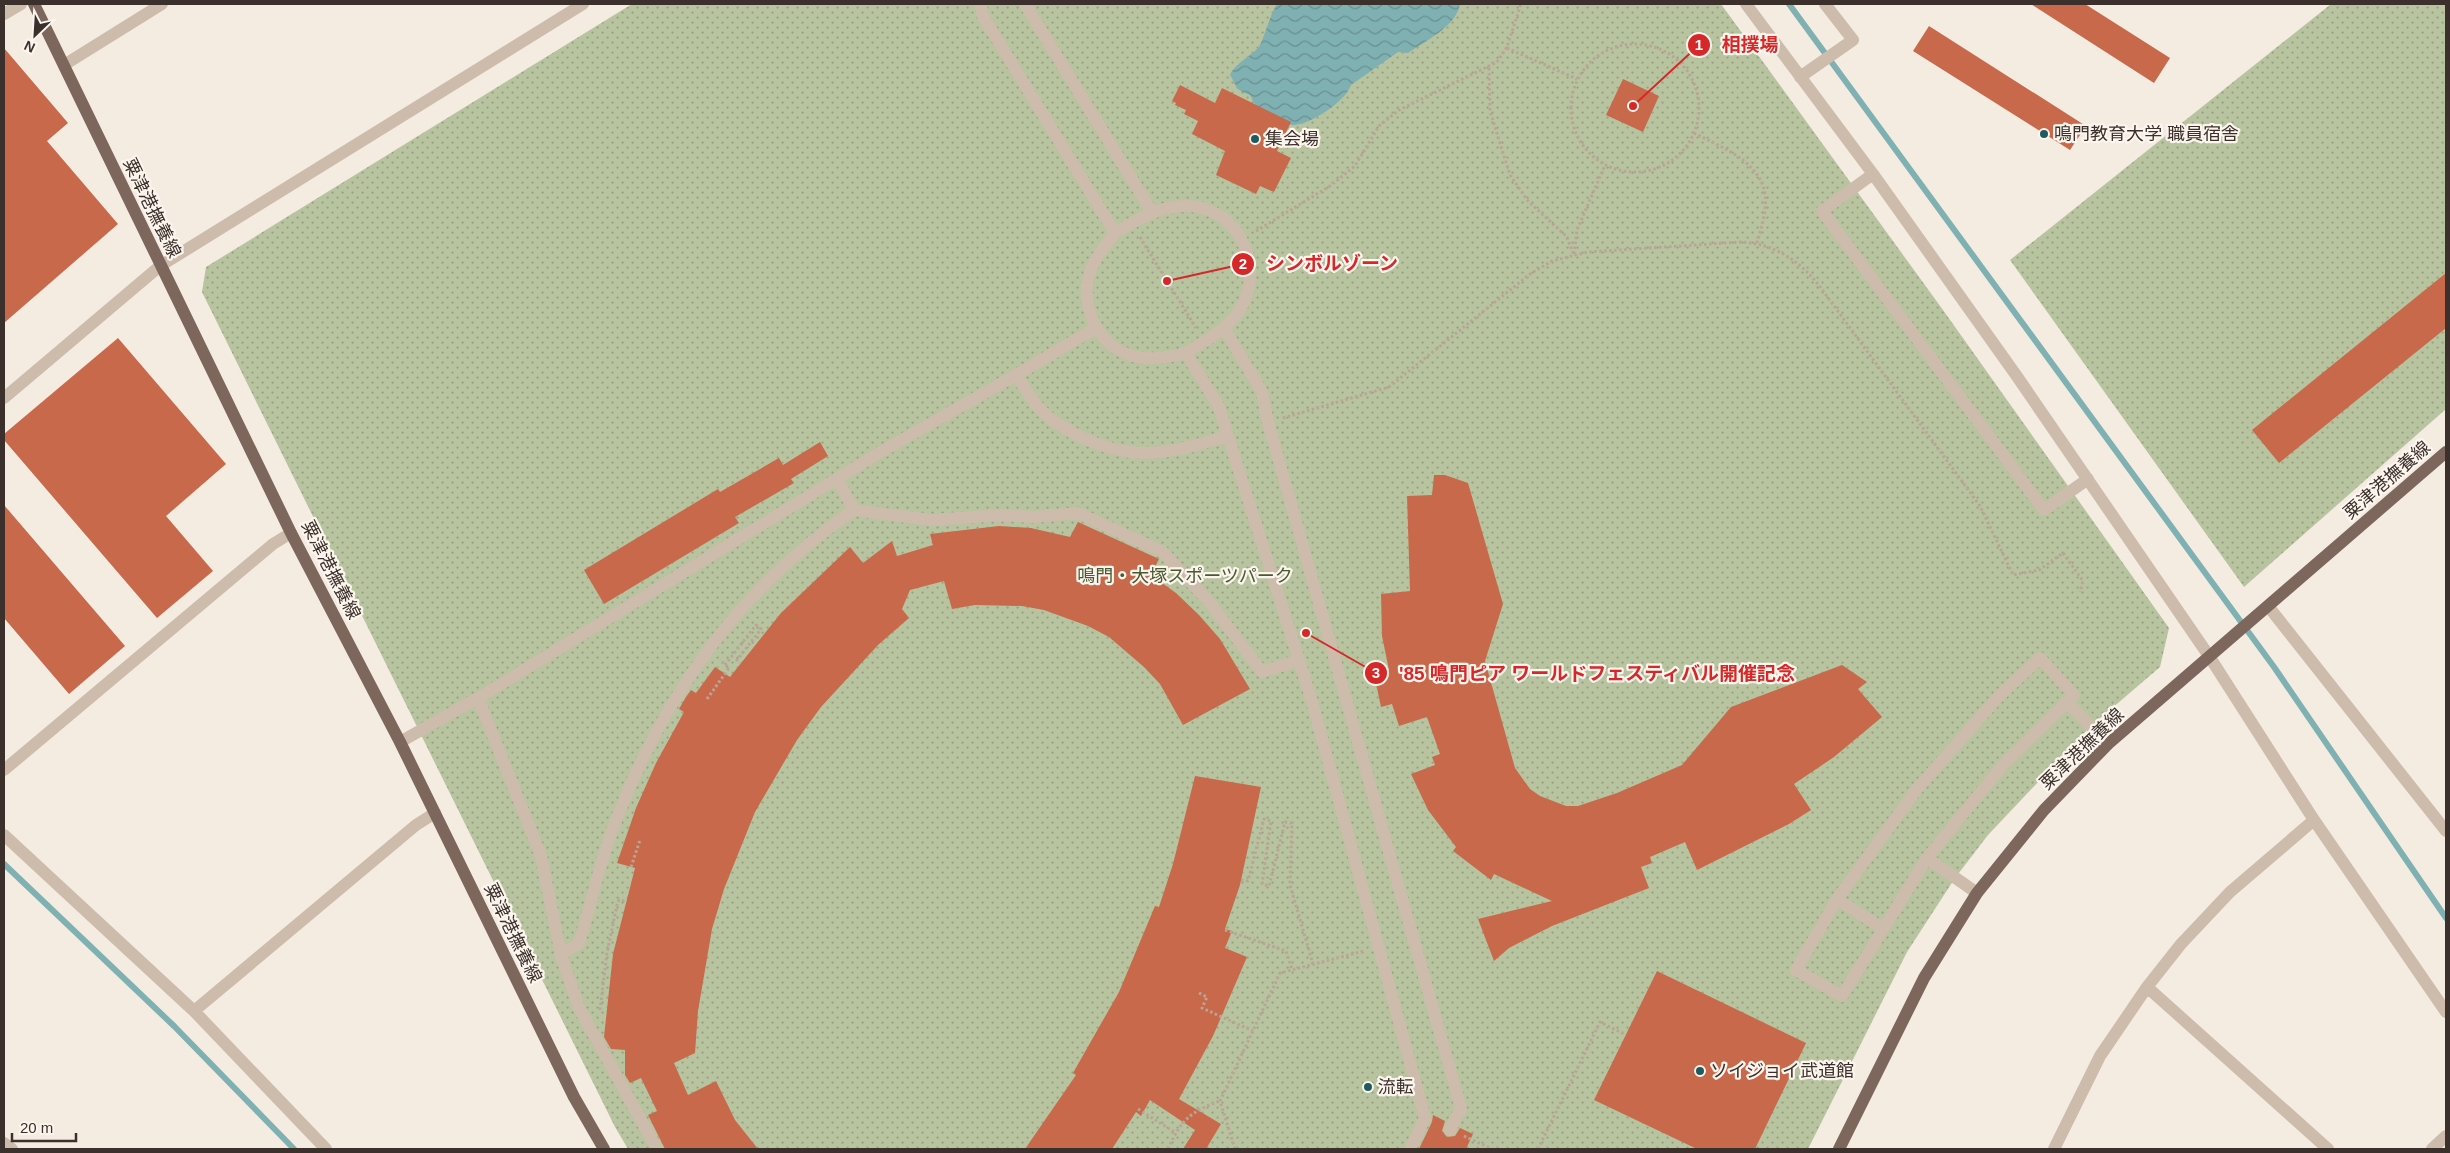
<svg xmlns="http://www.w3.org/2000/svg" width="2450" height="1153" font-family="Arial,'Noto Sans JP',sans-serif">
  <defs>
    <pattern id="park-dots" width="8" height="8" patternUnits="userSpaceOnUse" patternTransform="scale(1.25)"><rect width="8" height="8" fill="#b8c4a0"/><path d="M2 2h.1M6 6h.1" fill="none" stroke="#97a083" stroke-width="1.8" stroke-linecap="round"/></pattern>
    <pattern id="water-waves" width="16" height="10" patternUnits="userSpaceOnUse" patternTransform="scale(1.25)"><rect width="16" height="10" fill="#7fb0b2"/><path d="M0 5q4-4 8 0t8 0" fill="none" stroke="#699091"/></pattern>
  </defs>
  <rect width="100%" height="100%" fill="#f4ebe1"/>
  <path fill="url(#park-dots)" d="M632 4H1721L1943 310 2169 628 2160 667 2090 727 1988 835 1955 878 1907 952 1808 1149H628L615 1127 202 292 206 267Z
    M2331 4H2446V409L2244 587 2010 260Z"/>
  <path fill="url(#water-waves)" d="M1277 4H1460C1456 27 1425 41 1408 53L1398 52 1351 85C1346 101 1310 125 1293 125 1285 125 1261 111 1256 105 1253 103 1252 98 1250 95 1234 89 1238 88 1230 75 1236 62 1249 58 1258 48 1264 40 1269 16 1277 4Z"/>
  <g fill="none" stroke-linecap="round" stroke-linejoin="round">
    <path stroke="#7fb0b2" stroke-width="6" d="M1789 4 2274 667 2446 918
      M4 864 174 1026 294 1149"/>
  </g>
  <path fill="#c8694b" d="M2031 4H2085L2170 58 2154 83Z
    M1929 26 2086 126 2070 150 1913 51Z
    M4 48 68 123 47 141 118 224 4 323Z
    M1623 79 1659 96 1643 132 1606 115Z
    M1180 85 1215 103 1222 88 1291 122 1277 151 1291 158 1274 192 1260 186 1256 194 1216 175 1225 151 1192 134 1198 121 1184 114 1186 110 1175 105 1176 103 1172 101Z
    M2446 273V328L2279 463 2252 430Z
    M118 338 226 464 166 516 213 571 157 618 4 440V434Z
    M820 442 828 456 791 479 794 483 735 517 739 523 604 604 584 570 718 489 720 492 779 458 783 465Z
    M1434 475H1445L1468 483 1503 604 1485 661 1515 768 1530 789 1540 796 1566 806H1578L1617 793 1682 765 1731 707 1842 665 1867 682 1858 689 1882 717 1834 757 1794 784 1811 810 1789 824 1697 870 1685 842 1650 857 1652 863 1641 867 1649 888 1552 926 1509 948 1494 961 1478 919 1552 901 1494 874 1491 880 1453 851 1456 847 1428 810 1411 774 1435 765 1432 757 1440 754 1427 717 1399 726 1392 704 1381 707 1374 674 1389 670 1382 636 1381 594 1410 591 1407 496 1432 495Z
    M4 505 125 646 69 694 4 618Z
    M1078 522 1159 559 1151 575 1176 593 1199 615 1220 639 1250 689 1183 725 1160 684 1144 667 1109 637 1088 626 1044 610 1022 606 975 605 952 609 944 581 910 590 902 609 909 618 878 645 821 707 797 740 755 812 724 889 712 929 698 1011 695 1053 674 1063 688 1095 716 1081 735 1120 758 1149H665L648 1115 657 1111 641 1078 630 1083 625 1075V1050L611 1049 604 1037 613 954 635 868 617 863 636 808 656 763 684 712 679 709 686 697 691 690 696 693 715 667 730 677 781 613 850 547 863 563 892 541 897 556 933 545 930 534 999 526 1031 528 1070 537Z
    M1195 776 1261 787 1240 885 1225 929 1232 931 1225 948 1247 957 1213 1036 1179 1099 1221 1124 1206 1149H1183L1195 1130 1150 1100 1141 1116 1136 1112 1112 1149H1025L1076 1075 1073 1073 1119 992 1155 906 1159 907 1173 864Z
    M1657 971 1806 1043 1755 1149H1697L1594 1100Z
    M1433 1115 1445 1121 1442 1131 1447 1137 1455 1136 1460 1128 1473 1134 1466 1149H1419L1432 1122Z"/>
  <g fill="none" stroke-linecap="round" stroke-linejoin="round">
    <path stroke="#b9a596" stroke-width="3" stroke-dasharray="2.5 2.5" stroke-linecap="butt" d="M1571 108a64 64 0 1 1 128 0a64 64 0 1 1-128 0Z
      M1507 48 1577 79
      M1489 68 1490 111 1510 175 1528 201 1566 236 1574 254
      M1694 133C1725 149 1771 165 1765 209 1764 220 1760 232 1757 243
      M1256 231 1330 186 1355 166 1379 126 1399 110 1497 62 1507 47 1521 4
      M1140 237 1196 328
      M1574 254 1577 230 1605 165
      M1283 418 1389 387 1530 274 1552 261 1588 252 1741 242C1774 244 1797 259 1818 284L1980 506 2013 575 2039 570 2063 553 2083 581 2080 592
      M725 665 756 625 761 629 737 660 740 663
      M707 699 729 668 720 660
      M631 867 640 840
      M1241 880 1248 881 1264 819 1271 821 1262 884 1269 886 1285 822 1292 823 1290 885 1313 964
      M1225 930 1286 951 1292 970
      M1199 993 1207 997 1202 1008 1253 1031
      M600 1010 607 953 617 905 619 900 625 901
      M1138 1109 1176 1133
      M1464 1136 1492 1149
      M1168 1149C1181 1120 1191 1111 1220 1101
      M1235 1149 1220 1101 1280 973 1364 951
      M1538 1149 1600 1022 1626 1035"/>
    <path stroke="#cdbbac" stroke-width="12" d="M981 4 983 16 1115 233C1134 222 1152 210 1174 207 1231 197 1268 259 1241 308 1229 329 1206 340 1186 353L1219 407 1228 436
      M1025 4 1152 212
      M1746 4 1873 174 2016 375 2209 656 2314 820 2446 1012
      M4 14 21 4
      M64 65 162 4
      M1800 77 1853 40 1825 4
      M1873 174 1822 211 2044 510 2088 479
      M1115 233C1104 247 1092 261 1088 279 1082 310 1099 344 1129 355 1147 361 1167 358 1186 353
      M1224 328 1262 392 1268 422 1461 1108 1450 1130
      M1016 375 1096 328
      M4 398 160 266 583 4
      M854 510 931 520 1001 515 1034 517 1078 513 1163 552 1210 603 1262 672 1299 660
      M2268 606 2446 831
      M478 698 541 856 561 955 579 1008 657 1149
      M2067 702 2108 744
      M400 742 478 698 879 453 1016 375C1024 386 1031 399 1040 409 1051 421 1064 428 1077 435 1134 464 1170 453 1228 436L1311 698 1425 1118 1410 1149
      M4 770 273 544 291 533
      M2314 820 2230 892 2181 944 2147 987 2328 1149
      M4 835 194 1011 326 1149
      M1927 858 1977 893
      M1837 899 1917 789 1999 696 2040 658 2074 695 2003 765 1927 858 1842 996 1796 970 1837 899 1882 928
      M561 955 579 943C591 906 598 868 612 831 661 699 737 590 854 510L837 479
      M194 1011 416 825 435 813
      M4 1143 12 1149
      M2054 1149 2100 1056 2147 987
      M2432 1149 2446 1136"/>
    <path stroke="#7d675c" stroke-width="12" d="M34 4 291 533 400 742 574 1097 604 1149
      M1839 1149 1924 978 1977 893 2044 810 2108 744 2446 452"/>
  </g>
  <g fill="#1f5a5e" stroke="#fbf5ee" stroke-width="2">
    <circle cx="2044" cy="134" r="5"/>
    <circle cx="1255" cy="139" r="5"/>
    <circle cx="1700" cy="1071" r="5"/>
    <circle cx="1368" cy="1087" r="5"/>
  </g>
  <g text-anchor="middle" stroke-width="4.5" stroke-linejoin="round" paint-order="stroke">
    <g font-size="18" fill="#3b302b" stroke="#fbf5ee" text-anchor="start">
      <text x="2054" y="140">鳴門教育大学 職員宿舎</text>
      <text x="1265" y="145">集会場</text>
      <text x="1710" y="1077">ソイジョイ武道館</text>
      <text x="1378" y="1093">流転</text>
    </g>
    <g font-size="18" fill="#3b302b" stroke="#fbf5ee">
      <text transform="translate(152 208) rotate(64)" y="6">粟津港撫養線</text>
      <text transform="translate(2387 480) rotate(-41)" y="6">粟津港撫養線</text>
      <text transform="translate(331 570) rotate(63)" y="6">粟津港撫養線</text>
      <text transform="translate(2082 749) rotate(-44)" y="6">粟津港撫養線</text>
      <text transform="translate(513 933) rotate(64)" y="6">粟津港撫養線</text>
    </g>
    <g font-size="18" fill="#4a5a2e" stroke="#fbf5ee">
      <text x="1185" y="582">鳴門・大塚スポーツパーク</text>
    </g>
  </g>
  <path fill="none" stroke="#d62828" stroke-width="2" d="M1633 106L1699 45M1167 281L1243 264M1306 633L1376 673"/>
  <g fill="#d62828" stroke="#fbf5ee" stroke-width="2">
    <circle cx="1633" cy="106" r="5"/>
    <circle cx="1167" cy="281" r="5"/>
    <circle cx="1306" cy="633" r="5"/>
    <circle cx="1699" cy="45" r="12"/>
    <circle cx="1243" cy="264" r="12"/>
    <circle cx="1376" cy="673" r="12"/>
  </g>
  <g font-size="15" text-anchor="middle" font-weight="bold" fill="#fff">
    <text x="1699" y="50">1</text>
    <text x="1243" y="269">2</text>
    <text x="1376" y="678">3</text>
  </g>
  <g font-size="19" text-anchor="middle" font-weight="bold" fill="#d62828" stroke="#fbf5ee" stroke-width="4.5" stroke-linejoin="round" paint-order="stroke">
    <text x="1750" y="51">相撲場</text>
    <text x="1332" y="270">シンボルゾーン</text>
    <text x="1597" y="680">'85 鳴門ピア ワールドフェスティバル開催記念</text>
  </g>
  <rect width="2450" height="1153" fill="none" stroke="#3b302b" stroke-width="10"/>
  <g transform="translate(35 35) rotate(205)" stroke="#fbf5ee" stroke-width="4" paint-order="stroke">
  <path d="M0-4L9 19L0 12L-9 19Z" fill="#3b302b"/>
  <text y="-8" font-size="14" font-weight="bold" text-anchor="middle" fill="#3b302b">N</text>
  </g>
  <path d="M12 1133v8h64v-8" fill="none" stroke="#3b302b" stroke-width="2.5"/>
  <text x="20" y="1133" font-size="15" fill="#3b302b" stroke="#fbf5ee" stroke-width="4" paint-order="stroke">20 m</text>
</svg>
